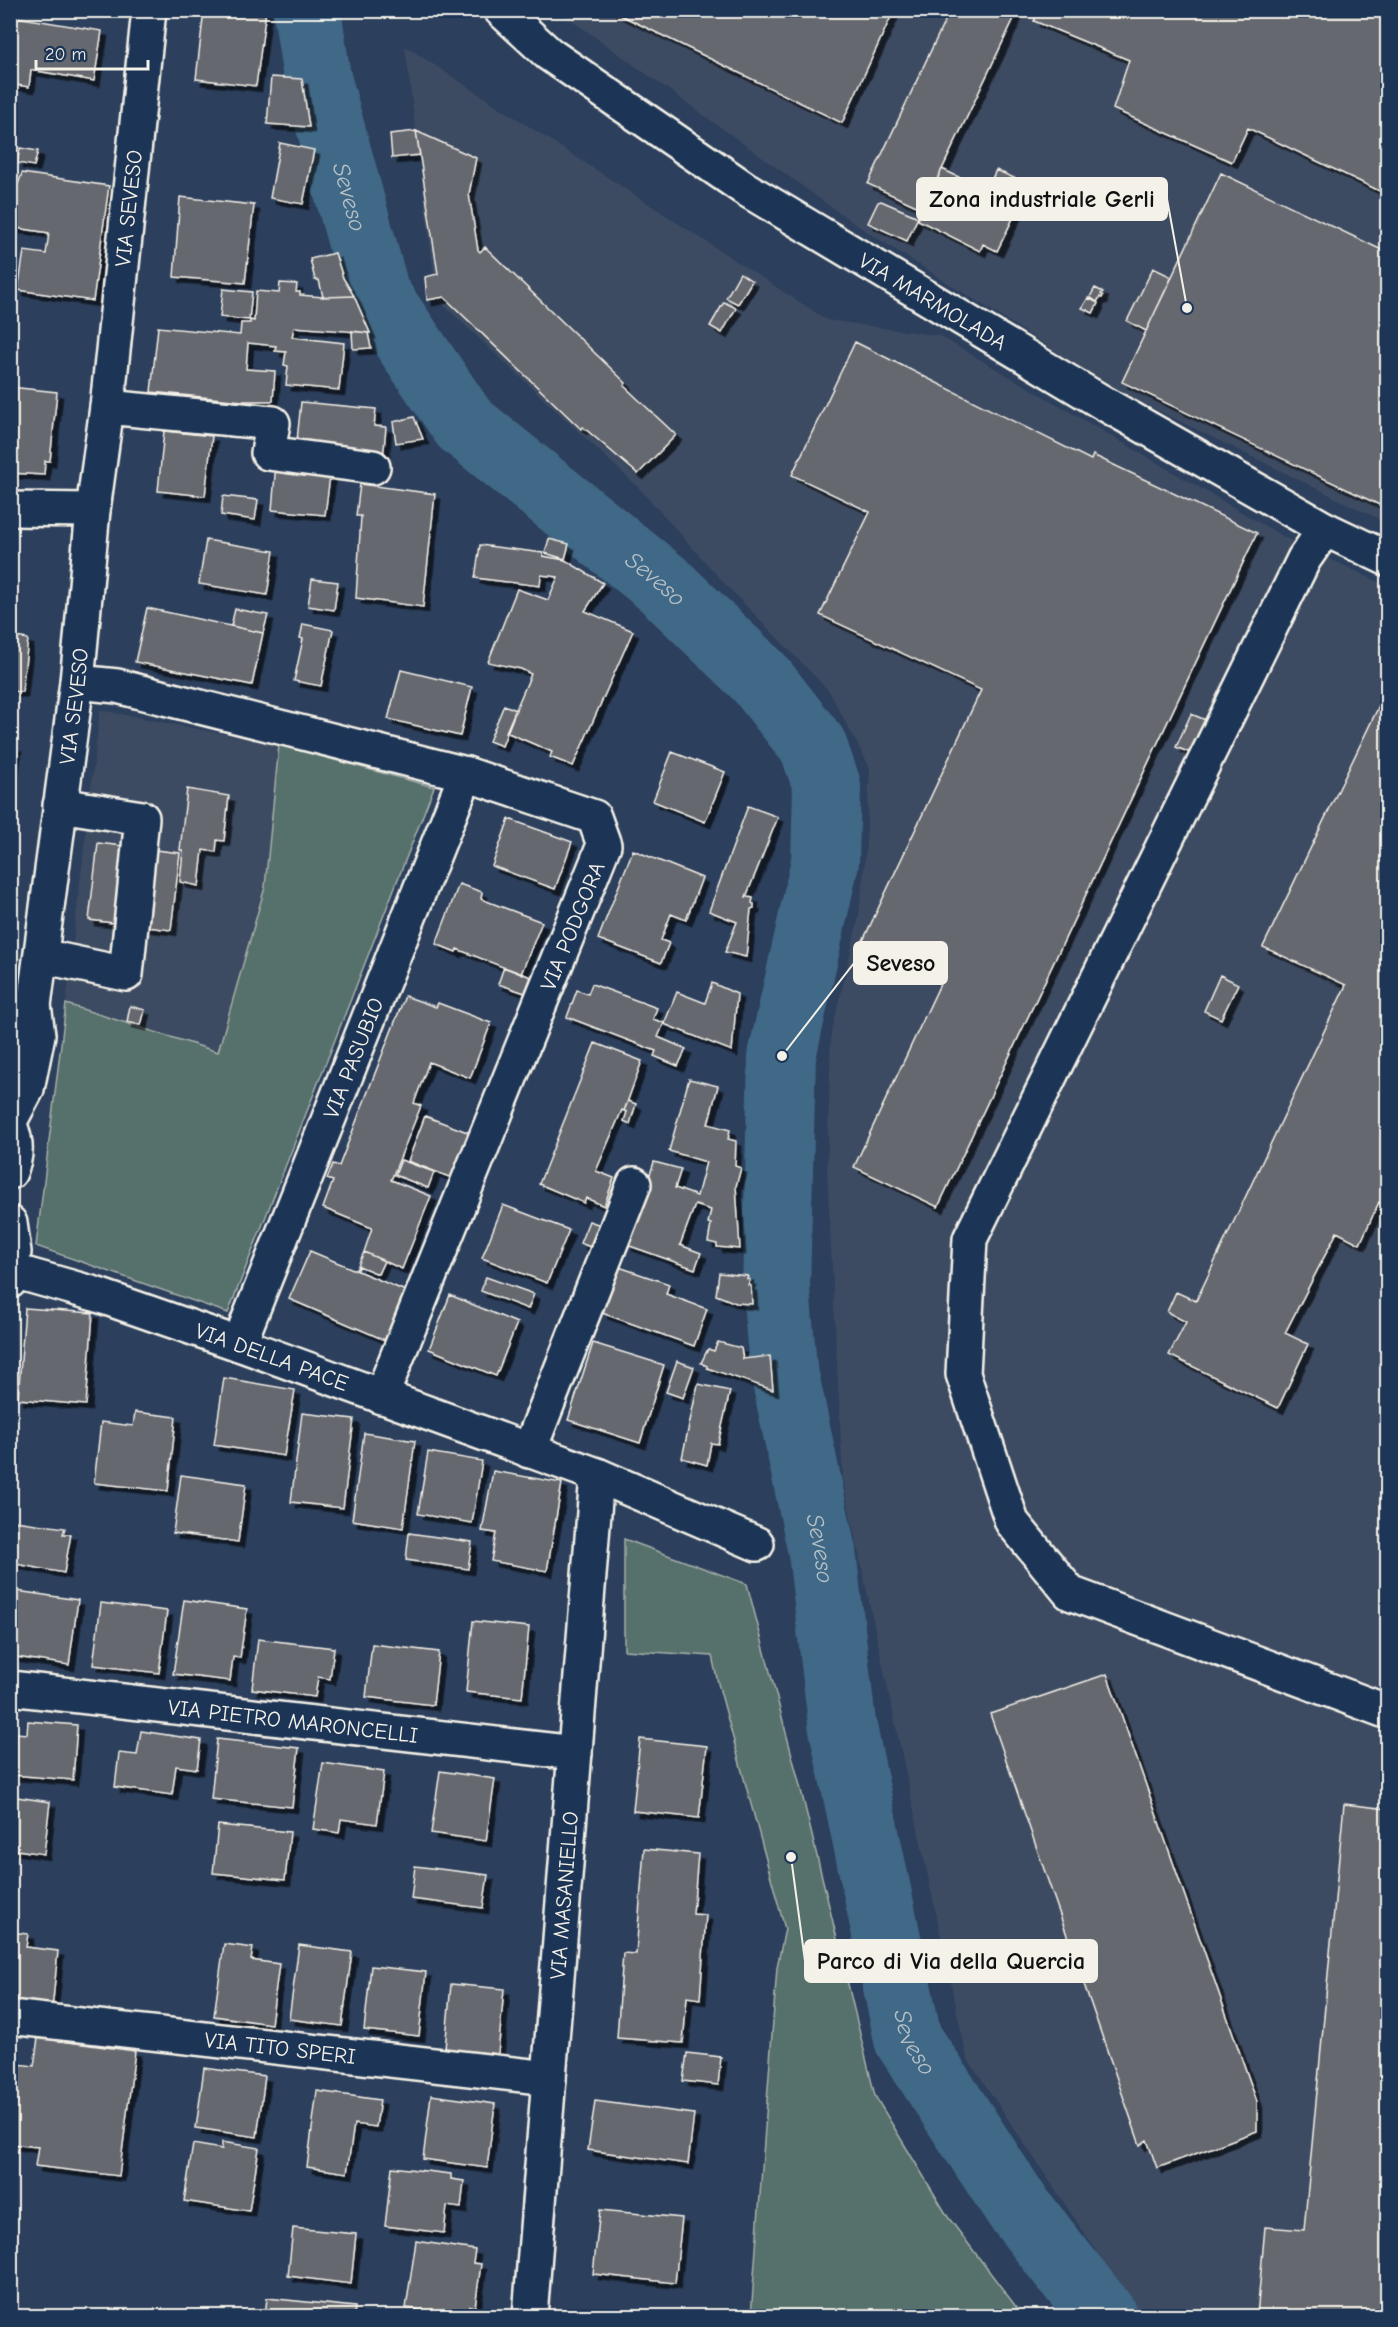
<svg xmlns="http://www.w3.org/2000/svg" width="1398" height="2327" font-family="'Comic Neue',sans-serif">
  <defs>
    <filter id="shadow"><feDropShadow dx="5.5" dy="5.5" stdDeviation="0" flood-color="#0009"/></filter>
  </defs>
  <rect width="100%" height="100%" fill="#2c3f5c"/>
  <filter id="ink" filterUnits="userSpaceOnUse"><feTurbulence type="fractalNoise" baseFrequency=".0167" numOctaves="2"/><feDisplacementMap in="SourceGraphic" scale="12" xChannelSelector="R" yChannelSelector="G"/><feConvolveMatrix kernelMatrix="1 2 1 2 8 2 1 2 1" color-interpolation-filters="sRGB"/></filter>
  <g filter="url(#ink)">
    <path fill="#3d4b62" d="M559 11H1387V523L1118 391 855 224Z
      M405 46 827 320 940 336 1284 537 1387 586V2316H1140L967 2058 843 1480 827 1170 831 1035 859 916 865 859 870 768 829 691 724 583 640 489 437 299Z
      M100 710 279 745 265 887 218 1052 66 1004Z"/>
    <path fill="#57706c" stroke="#a6b0aa" stroke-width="1.5" d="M279 745 434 787 228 1313 36 1246 66 1004 218 1052 265 887Z
      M624 1539 747 1584 800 1786 875 2096 948 2217 1023 2316H751L777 1967 785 1929 718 1683 712 1656 624 1650Z"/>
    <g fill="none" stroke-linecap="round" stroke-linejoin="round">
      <path stroke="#406787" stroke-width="68" id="s1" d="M307 10 317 78 376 294 464 424 664 585 759 677 813 746 827 786 825 862 782 1056 776 1289 783 1366 822 1552 842 1723 908 2039 1016 2205 1103 2316"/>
    </g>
    <path fill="#666770" stroke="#f4f1e8" stroke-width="1.5" filter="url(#shadow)" d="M204 10H266L256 86 196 79Z
      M610 10H894L842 123Z
      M950 10H1018L923 209 868 184Z
      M1038 10H1388V195L1248 128 1232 162 1113 109 1129 60 1034 21Z
      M10 16 102 31 94 81 31 70 29 87 10 84Z
      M271 77 302 79 309 127 267 124Z
      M416 131 476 158 469 194 478 250 480 252 485 247 626 383 624 386 676 435 638 474 583 427 581 429 444 297 427 300 425 277 438 274Z
      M416 131 420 155 392 158 390 134Z
      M280 143 314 150 303 204 270 198Z
      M20 148 38 151 34 166 17 163Z
      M942 169 1019 206 997 251 983 244 980 251 918 220Z
      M996 170 1021 181 1015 193 991 181Z
      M22 173 109 186 93 301 18 290 24 251 46 254 49 233 10 227V207Z
      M1221 173 1388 253V509L1122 382Z
      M180 197 254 205 245 283 174 277Z
      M881 201 918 217 907 241 868 223 878 202Z
      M335 253 343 278 354 296 323 297 319 280H315L310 259Z
      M1153 268 1172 277 1146 331 1127 321Z
      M740 273 752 281 738 304 726 298Z
      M280 283 297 284 296 292H300V295L323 297 354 296 370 333 294 327 292 337 344 343 339 390 286 385 288 366 284 365 286 352 275 351 276 346 248 343 246 369 275 371 273 401H243L151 392 158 327 240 335 241 323H250V320L254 321 256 291 279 293Z
      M1095 288 1103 292 1101 294 1103 296 1102 298 1100 297 1097 302 1090 297Z
      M223 289 252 292 249 320 220 317Z
      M1088 298 1098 303 1093 313 1082 308Z
      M724 302 736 308 722 333 710 326Z
      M352 331 368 333 371 348 353 349Z
      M855 342 1091 460 1093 455 1257 533 938 1207 854 1167 941 982 861 945 981 690 820 615 870 512 792 475Z
      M10 387 57 392 50 461H45L44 475 10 473Z
      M301 402 376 409 374 426 386 427 383 460 296 450Z
      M414 417 423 439 396 443 393 422Z
      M164 431 212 436 205 496 158 491Z
      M276 463 331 468 325 515 272 510Z
      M360 484 435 494 423 607 356 598 361 516H356Z
      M223 496 258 500 255 520 221 515Z
      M549 539 569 544 565 559 545 553Z
      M206 540 274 551 267 595 199 584Z
      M480 545 543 553V556L565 560 603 583 585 611 633 631 573 766 550 757 552 752 506 732 531 674 521 669 488 662 517 589 548 600 558 577 541 575 540 586 475 578Z
      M312 579 338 582 334 610 308 606Z
      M147 608 263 633 252 685 135 662Z
      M235 609 268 615 263 633 231 626Z
      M303 624 333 630 321 686 294 681 303 639 300 638Z
      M10 636 28 639 22 692 10 691Z
      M401 670 472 687 460 736 388 719Z
      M1388 687V1206L1379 1202 1360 1244 1337 1232 1285 1333 1308 1344 1278 1408 1169 1355 1186 1322 1167 1312 1176 1292 1196 1301 1346 985 1263 947Z
      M504 705 516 710 502 746 489 741Z
      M1191 714 1208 721 1193 754 1176 747Z
      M10 745 16 746 10 787Z
      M672 752 725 772 705 822 653 801Z
      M187 789 229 796 224 841 217 840 216 852 203 850 199 886 180 882 183 851 180 850Z
      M748 806 778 817 746 897 753 898 752 903 754 904V908L751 909 746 957 725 952 737 922 709 911Z
      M509 819 572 842 555 889 492 866Z
      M98 843 180 853 171 930 89 920Z
      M633 850 702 878 686 920 671 914 661 940 669 943 661 963 598 939Z
      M459 884 482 892 481 899 542 922 521 974 457 949 456 952 436 944Z
      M504 967 531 977 525 993 498 984Z
      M1220 975 1238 984 1221 1019 1204 1011Z
      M712 983 737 994 732 1051 664 1024 677 992 705 1003Z
      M592 984 657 1008 653 1019 664 1023 658 1037 686 1049 678 1066 654 1056 656 1051 567 1017 577 990 588 994Z
      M405 996 436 1007 438 1003 491 1023 470 1078 429 1062 414 1103 421 1106 391 1180 431 1196 402 1269 364 1252 372 1228 323 1208 333 1181 327 1179 333 1164 339 1166Z
      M130 1006 145 1010 141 1025 127 1022Z
      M595 1043 642 1061 624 1111 622 1110 596 1171 614 1178 604 1206 586 1198 584 1203 539 1184Z
      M689 1079 718 1086 708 1124 730 1130 728 1139 736 1141 735 1166 741 1168 736 1186 740 1249 717 1247V1244L708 1242 711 1224 708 1223 711 1210 695 1205 680 1245 701 1253 695 1269 627 1245 654 1162 681 1169 675 1188 697 1196 706 1162 669 1151Z
      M628 1101 636 1104 630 1124 624 1121 627 1112 624 1111Z
      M425 1116 475 1135 457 1180 408 1161Z
      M401 1160 434 1172 428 1188 395 1175Z
      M503 1205 569 1230 547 1283 482 1258Z
      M589 1221 612 1229 603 1252 580 1243Z
      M310 1251 408 1292 387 1341 289 1299Z
      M364 1252 384 1261 378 1274 359 1266 358 1271 356 1270Z
      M619 1267 669 1284 666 1294 707 1309 694 1346 602 1313Z
      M719 1273 748 1276 747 1279 750 1280 748 1285 751 1286 752 1304 736 1303 716 1295Z
      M486 1277 534 1294 528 1309 481 1291Z
      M450 1295 517 1323 496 1376 429 1349Z
      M25 1308 93 1313 86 1405 18 1399Z
      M718 1342 741 1348 743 1359 770 1356 773 1390 707 1368V1366L701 1363 708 1349 714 1351Z
      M593 1343 664 1365 640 1443 568 1420Z
      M677 1361 694 1367 683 1398 666 1392Z
      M224 1378 295 1390 284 1456 214 1445Z
      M698 1384 730 1391 718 1444 711 1443 707 1465 682 1458Z
      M135 1412 176 1417 168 1491 94 1483 101 1422 133 1426Z
      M302 1413 354 1419 343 1508 291 1502Z
      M364 1433 415 1441 403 1528 352 1520Z
      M428 1452 482 1461 472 1523 418 1514Z
      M493 1471 562 1483 547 1571 491 1561 496 1533 482 1531Z
      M181 1475 246 1484 238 1542 173 1533Z
      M15 1521 65 1528 63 1534H71L64 1573 10 1563Z
      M409 1533 472 1542 468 1569 406 1560Z
      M10 1590 78 1600 69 1665 10 1656Z
      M184 1600 247 1609 240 1658 233 1657 230 1681 173 1674Z
      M101 1603 167 1611 159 1673 93 1665Z
      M473 1621 529 1627 522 1698 466 1692Z
      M258 1639 334 1648 330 1679 318 1677 315 1697 252 1689Z
      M372 1644 439 1652 433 1705 366 1697Z
      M1107 1674 1257 2102V2131L1157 2168 1147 2140 1140 2145 990 1714Z
      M28 1721 77 1725 73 1780 12 1775 16 1733 27 1734Z
      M141 1731 201 1740 197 1769 176 1766 172 1795 115 1787 119 1753 137 1755Z
      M217 1739 299 1748 292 1807 211 1799Z
      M640 1739 707 1746 699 1818 633 1811Z
      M323 1763 384 1772 377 1824 341 1819 339 1833 313 1829Z
      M440 1771 495 1779 486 1841 431 1833Z
      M10 1796 50 1802 44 1854 10 1849Z
      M1344 1804 1388 1809V2316H1257L1265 2227 1304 2230Z
      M218 1825 290 1832 285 1880 213 1873Z
      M644 1849 698 1854 693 1914 706 1915 700 1999 687 1997 683 2043 617 2038 623 1953 636 1954Z
      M415 1866 488 1875 483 1908 411 1899Z
      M10 1932 28 1934 26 1947 58 1951 52 2010 10 2005Z
      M224 1944 253 1948 251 1960 279 1964 271 2024 214 2016Z
      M299 1945 352 1952 342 2026 289 2019Z
      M371 1966 426 1972 419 2036 364 2030Z
      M451 1984 504 1989 498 2054 445 2049Z
      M38 2038 135 2051 119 2176 35 2166 38 2147 10 2144V2063L34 2066Z
      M687 2053 721 2057 718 2085 683 2081Z
      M204 2068 265 2076 257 2137 196 2128Z
      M317 2091 380 2100 376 2127 354 2124 347 2173 307 2167Z
      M431 2095 495 2104 487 2168 423 2159Z
      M595 2101 694 2114 688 2164 588 2150Z
      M222 2142 259 2148 249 2211 184 2201 193 2144 222 2149Z
      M392 2167 451 2174V2179L464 2181 461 2208 447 2206 444 2233 385 2226Z
      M600 2210 682 2218 675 2283 593 2274Z
      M293 2228 356 2234 351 2284 288 2276Z
      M416 2241 475 2250 473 2263 481 2264 475 2307 469 2306 467 2316 406 2308Z
      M267 2298 355 2307 354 2316H265Z"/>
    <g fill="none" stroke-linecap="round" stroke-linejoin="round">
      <defs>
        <g id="minor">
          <path id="s2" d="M501 10 549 54 744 188 1105 404 1325 529 1388 559"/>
          <path d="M107 407 273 423 268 453 373 467"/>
          <path d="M10 509 93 510"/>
          <path d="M1325 529 1304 559 970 1239 963 1374 1012 1522 1070 1593 1388 1712"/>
          <path d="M77 682 117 686 466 774 594 817 604 845 381 1397"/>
          <path d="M41 956 126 974 142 818 60 805"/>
          <path d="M10 1047 34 1005"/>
          <path id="s3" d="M10 1121 27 1089 38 1035 34 1005 77 682 93 510 107 407 149 10"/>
          <path d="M10 1125C17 1143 17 1155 10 1172"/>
          <path d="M10 1223 14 1252 10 1281"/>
          <path id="s4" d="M10 1270 95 1294 239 1344 597 1475 757 1544"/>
          <path id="s5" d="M239 1344 466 774"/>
          <path d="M529 1451 634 1184"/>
          <path id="s6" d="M10 1688 575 1753"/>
          <path id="s7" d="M10 2017 549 2078"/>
          <path id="s8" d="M530 2316 597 1475"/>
        </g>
      </defs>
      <use href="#minor" stroke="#f4f1e8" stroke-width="38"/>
      <use href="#minor" stroke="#1d3557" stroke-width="33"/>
    </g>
  </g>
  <g text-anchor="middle" stroke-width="4.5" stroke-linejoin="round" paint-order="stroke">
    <g font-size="22" fill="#f4f1e8" stroke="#1d3557">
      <text dy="8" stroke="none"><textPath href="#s3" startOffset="924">VIA SEVESO</textPath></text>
      <text dy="8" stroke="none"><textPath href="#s2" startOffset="522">VIA MARMOLADA</textPath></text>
      <text dy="8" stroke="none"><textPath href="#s3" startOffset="423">VIA SEVESO</textPath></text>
      <text transform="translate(572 926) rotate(-68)" y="8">VIA PODGORA</text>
      <text dy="8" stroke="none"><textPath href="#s5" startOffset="308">VIA PASUBIO</textPath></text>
      <text dy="8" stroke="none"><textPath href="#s4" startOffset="276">VIA DELLA PACE</textPath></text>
      <text dy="8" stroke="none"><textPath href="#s6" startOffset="285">VIA PIETRO MARONCELLI</textPath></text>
      <text dy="8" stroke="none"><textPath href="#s8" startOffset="422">VIA MASANIELLO</textPath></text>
      <text dy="8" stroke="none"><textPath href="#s7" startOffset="272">VIA TITO SPERI</textPath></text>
    </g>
    <g font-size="24" font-style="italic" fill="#b5c1c6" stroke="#1d3557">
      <text dy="8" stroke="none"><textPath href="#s1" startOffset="192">Seveso</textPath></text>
      <text dy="8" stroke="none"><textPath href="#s1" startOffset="696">Seveso</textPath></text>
      <text dy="8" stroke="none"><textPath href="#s1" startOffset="1740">Seveso</textPath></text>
      <text dy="8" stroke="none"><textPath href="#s1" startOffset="2244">Seveso</textPath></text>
    </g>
  </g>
  <path fill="none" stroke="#f4f1e8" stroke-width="2" d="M1187 308L1167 199M782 1056L854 963M791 1857L805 1961"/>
  <g fill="#f4f1e8" stroke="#1d3557" stroke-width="2">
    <circle cx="1187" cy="308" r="6"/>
    <circle cx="782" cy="1056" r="6"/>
    <circle cx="791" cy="1857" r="6"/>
  </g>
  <g fill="#f4f1e8" stroke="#f4f1e8" stroke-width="2">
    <rect x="917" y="178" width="250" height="42" rx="6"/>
    <rect x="854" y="942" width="93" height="42" rx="6"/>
    <rect x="805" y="1940" width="292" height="42" rx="6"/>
  </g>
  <g font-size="24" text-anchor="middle" font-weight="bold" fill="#111">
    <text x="1042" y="207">Zona industriale Gerli</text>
    <text x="901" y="971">Seveso</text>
    <text x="951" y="1969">Parco di Via della Quercia</text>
  </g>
  <rect width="1398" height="2327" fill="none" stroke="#1d3557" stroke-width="36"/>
  <rect x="18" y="18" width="1362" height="2291" fill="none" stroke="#f4f1e8" stroke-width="2" filter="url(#ink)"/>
  <path d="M36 60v9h112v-9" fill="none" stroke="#f4f1e8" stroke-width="3"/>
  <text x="45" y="60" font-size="18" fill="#f4f1e8" stroke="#1d3557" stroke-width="4.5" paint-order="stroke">20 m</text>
</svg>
